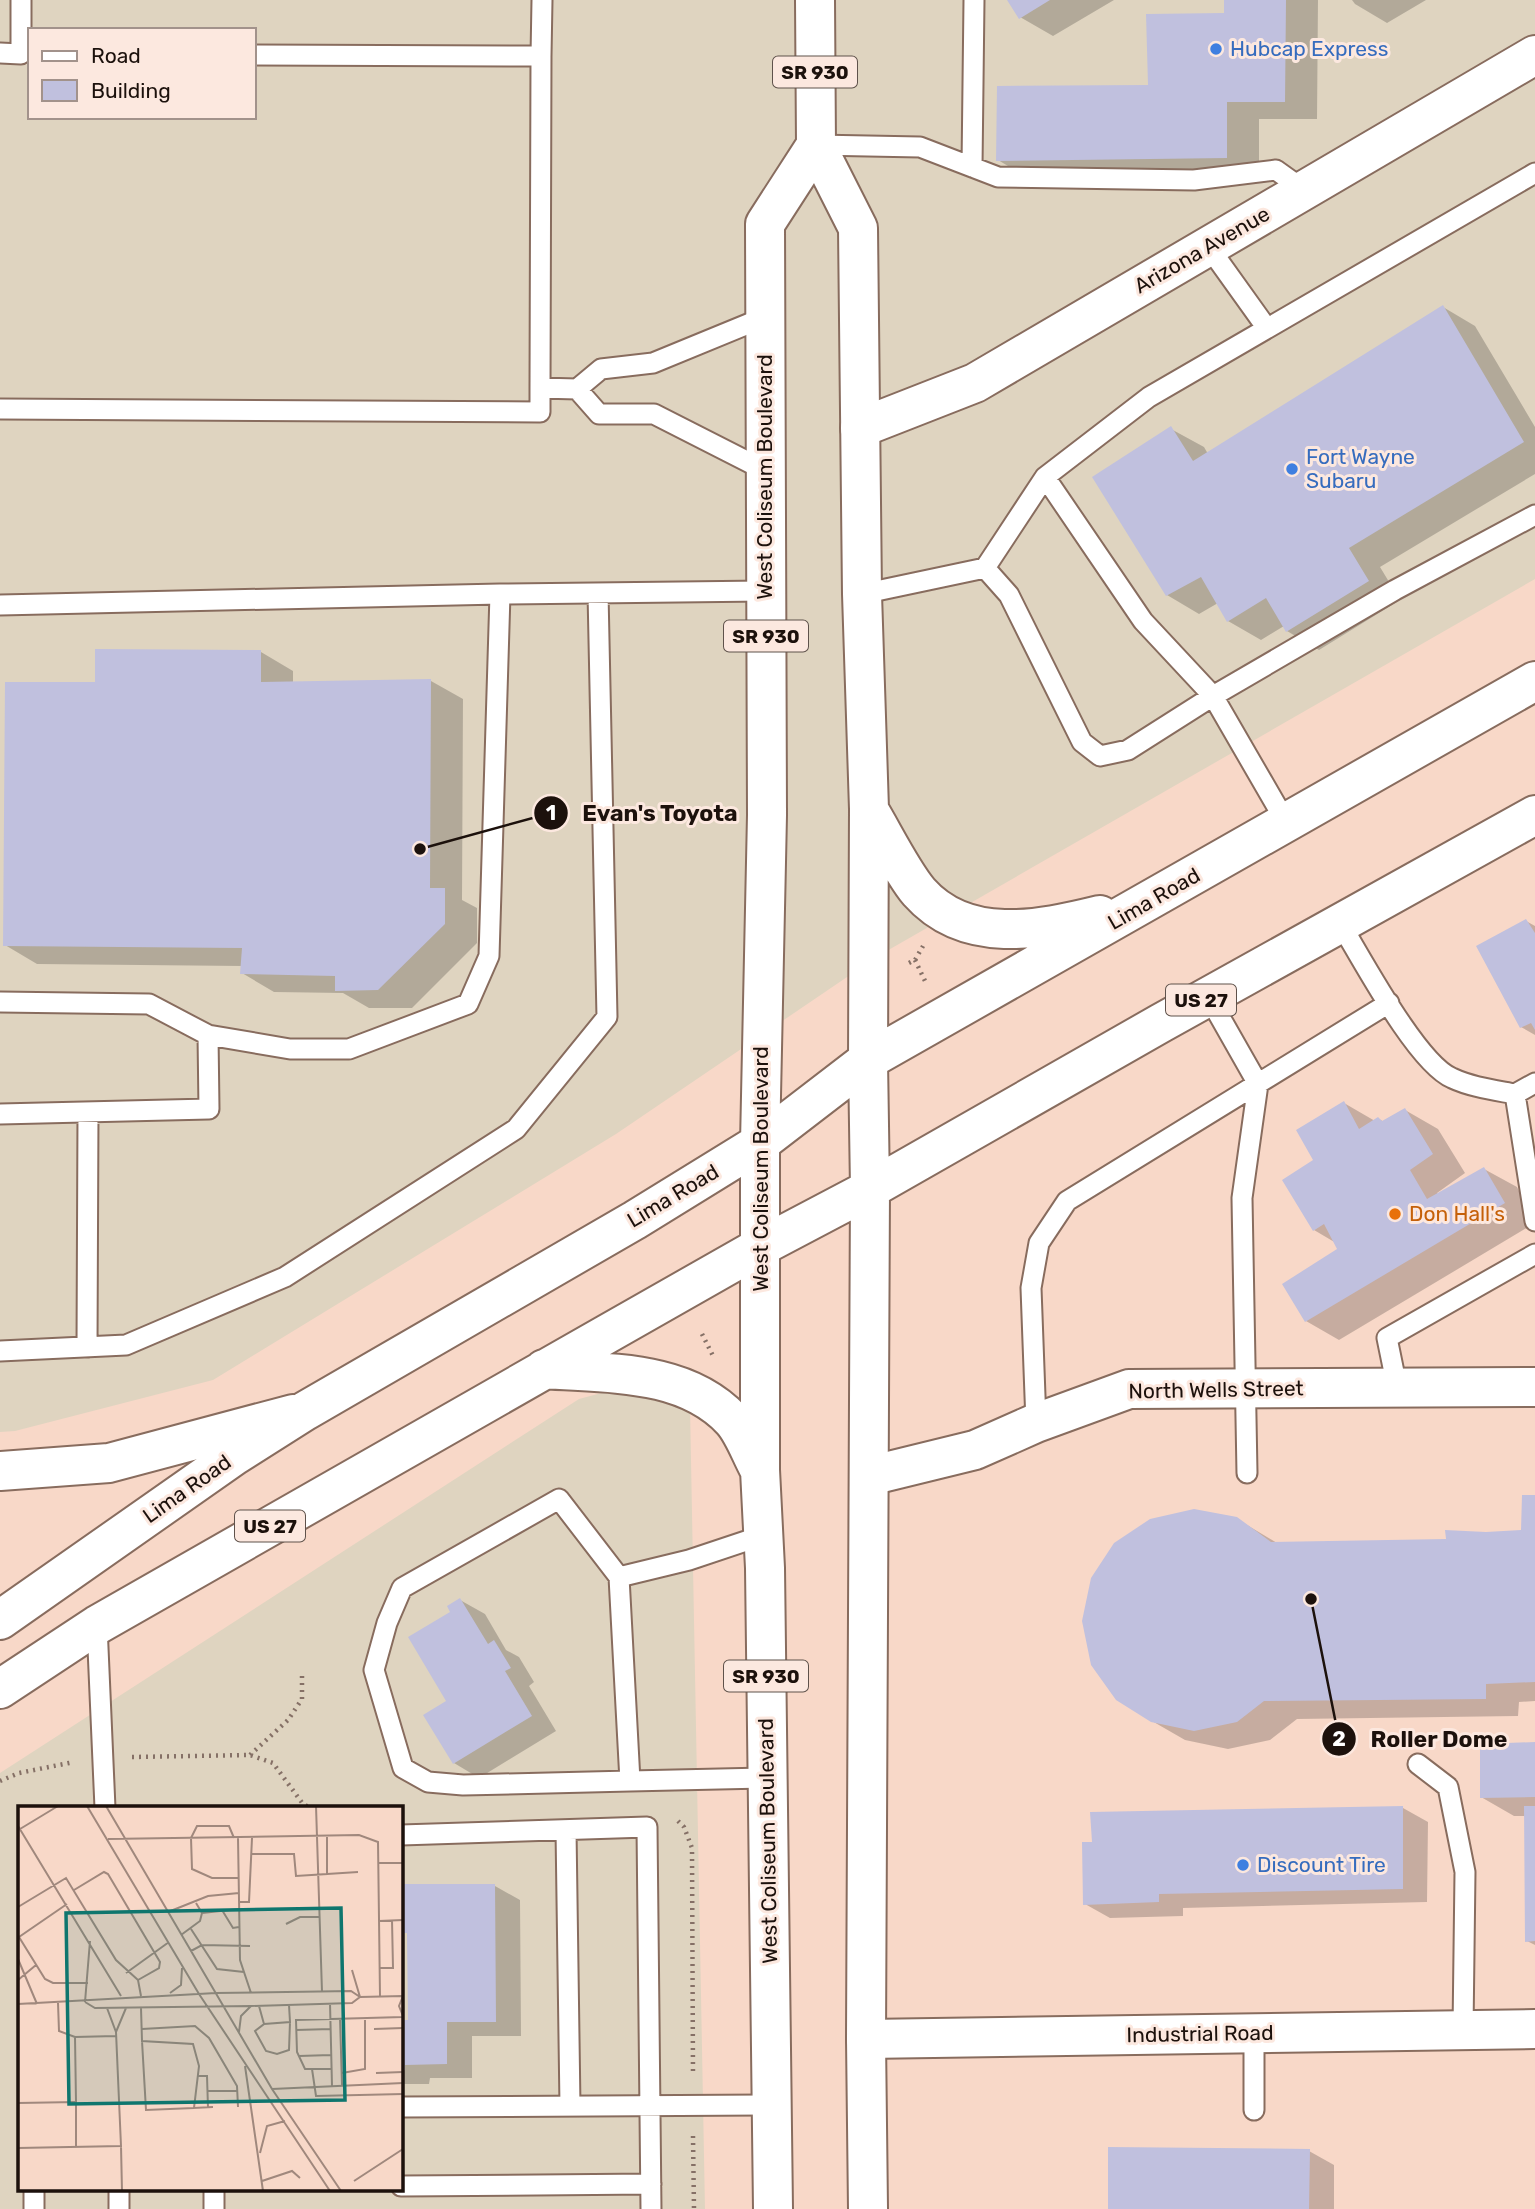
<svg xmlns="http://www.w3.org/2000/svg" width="1535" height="2209" font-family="Rubik,sans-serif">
  <rect width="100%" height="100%" fill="#f8d8c8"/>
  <path fill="#dfd4c0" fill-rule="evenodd" d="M0 0H1535V579L878 956 616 1134 213 1380 15 1431 0 1432ZM30 30H254V117H30Z
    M624 1387 690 1406 705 2209H0V1773L579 1399ZM19 1808H401V2190H19Z"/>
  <path fill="#0003" d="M1009 0H1114L1053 36 1020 17Z
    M1225 0H1318L1317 119H1259V175L1030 179 998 160 1150 86 1226 15Z
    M1352 0H1426L1387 23 1355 4Z
    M1443 307 1475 326 1535 427V474L1380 567 1400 600 1319 650 1287 631 1284 626 1261 640 1228 621 1218 603 1199 614 1167 595 1171 429 1204 447 1208 454Z
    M261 652 293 671V683L431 681 463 699 462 900 477 908V943L412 1008H369L343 993 274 992 242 973V966L37 964 5 945 96 684Z
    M1526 921 1535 926V1035L1521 1027Z
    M1344 1103 1375 1121 1379 1119 1384 1122 1405 1110 1438 1129 1465 1173 1437 1193 1438 1195 1484 1169 1517 1187 1535 1223 1339 1340 1306 1321 1339 1250 1336 1243 1314 1230 1315 1160Z
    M1535 1497V1701L1519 1702 1518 1716 1297 1719 1270 1740 1228 1749 1185 1740 1152 1721 1237 1519 1277 1543 1448 1541 1486 1534 1523 1532Z
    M460 1600 485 1614 506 1650 519 1657 534 1682 529 1686 556 1731 479 1778 454 1763 448 1701 452 1612Z
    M1535 1744V1945L1527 1941 1526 1816H1514L1481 1797Z
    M1403 1808 1428 1822 1427 1902 1183 1908V1916L1110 1918 1085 1904Z
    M495 1886 520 1900 521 2036H472V2078H430L429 2084H401V2022H410L409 1934 405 1932Z
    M1309 2151 1334 2165V2209H1110Z"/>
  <path fill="#c0c0de" d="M1007 0H1050L1019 19Z
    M1224 0H1286L1285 102H1227V158L996 161 997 86 1148 85 1146 14 1224 13Z
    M1443 305 1524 442 1349 548 1369 581 1286 632 1266 598 1227 622 1201 577 1166 596 1092 477 1171 426 1193 461Z
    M95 649 261 650V682L431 679 430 888H445V924L378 990 335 991V976L240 974 242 948 3 946 5 682H95Z
    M1526 919 1535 933V1030L1531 1023 1520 1028 1476 946Z
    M1344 1101 1359 1129 1378 1117 1382 1121 1405 1108 1433 1154 1410 1170 1427 1199 1484 1167 1505 1203 1305 1322 1282 1284 1337 1249 1324 1224 1313 1231 1282 1180 1313 1160 1296 1130Z
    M1522 1495H1535V1682L1486 1684V1699L1264 1701 1237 1722 1194 1731 1151 1722 1116 1700 1091 1665 1082 1621 1091 1578 1114 1543 1150 1519 1194 1509 1237 1517 1271 1542 1446 1539 1445 1530 1486 1532 1521 1530Z
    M460 1598 488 1644 494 1640 511 1668 505 1671 532 1716 453 1764 423 1715 446 1701 408 1637 450 1612 447 1606Z
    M1535 1742V1797L1480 1798V1744Z
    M1403 1806V1889L1159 1894V1902L1083 1905 1082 1842H1092L1090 1812Z
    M1524 1806H1535V1941L1525 1942Z
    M403 1884H495L496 2022H447V2064L405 2065V2070H401V2020H408L407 1933H403Z
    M1108 2147 1310 2149 1309 2209H1108Z"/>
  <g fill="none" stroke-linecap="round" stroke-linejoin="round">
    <defs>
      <path id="service" d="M0 53 21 54V0
        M254 55 541 56 540 388
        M541 56 542 0
        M816 145 920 147 998 177 1194 180 1276 170 1304 190
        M972 167 974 0
        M1208 246 1266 327
        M765 317 653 363 601 369 577 389 599 414H654L766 471
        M0 409 540 412V388L577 389
        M1045 477 1143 621 1213 696 1287 824
        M985 568 1009 595 1082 742 1100 756 1128 750 1213 696 1395 590 1535 515
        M862 594 985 568 1045 477 1149 397 1535 173
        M0 605 500 594
        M1340 923C1362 959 1417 1063 1452 1078 1471 1087 1494 1090 1515 1094L1535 1083
        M1208 996 1258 1084 1242 1198 1247 1473
        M0 1002 149 1004 208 1035 290 1049H349L468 1004 489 956 500 594 766 591
        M1515 1094 1535 1221
        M0 1114 209 1109 208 1035
        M87 1347 88 1112
        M0 1351 126 1345 285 1277 516 1129 607 1017 598 593
        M1397 1387 1387 1338 1535 1254
        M1036 1423 1031 1288 1039 1243 1067 1201 1389 1003
        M619 1577 630 1781 768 1778
        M97 1625 105 1808
        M1418 1764 1448 1787 1465 1872 1463 2030
        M630 1781 463 1785 428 1782 403 1768 374 1670 387 1623 402 1588 559 1499 619 1577 689 1560 764 1535
        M566 1830 570 2106
        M401 1835 647 1827 651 2209
        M401 2107 772 2105
        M1254 2110V2033
        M401 2186 651 2184
        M34 2190V2209
        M119 2190V2209
        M214 2209V2190"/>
      <path id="minor" d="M860 428 975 383 1535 55
        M869 1476 975 1450 1036 1423 1129 1389 1535 1387"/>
      <path id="tertiary" d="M866 2039 1535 2029"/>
      <path id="secondary" d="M0 1471 109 1463 293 1414"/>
      <path id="trunk" d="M815 0 816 145 858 228 862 594 869 809 868 1060 870 1189 866 2039 868 2209
        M869 810C883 833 902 872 919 892 966 945 1039 930 1100 915
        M544 1369C608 1374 684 1369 732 1420 743 1432 750 1452 758 1467
        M0 1620 234 1456 305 1411 635 1220 760 1143 868 1060 1535 681
        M0 1689 97 1625 607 1334 760 1247 870 1189 1161 1023 1535 815
        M773 2209 765 1568 760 1470V1143L767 815 765 224 816 145"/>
    </defs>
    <use href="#service" stroke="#886c5e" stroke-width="23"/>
    <use href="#minor" stroke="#886c5e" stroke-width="42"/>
    <use href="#tertiary" stroke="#886c5e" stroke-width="42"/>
    <use href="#secondary" stroke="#886c5e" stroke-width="42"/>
    <use href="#trunk" stroke="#886c5e" stroke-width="42"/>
    <path stroke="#857066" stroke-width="4.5" stroke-dasharray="2 5" stroke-linecap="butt" d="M915 960 926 983
      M909 963 915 960 923 946
      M702 1334 714 1358
      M250 1755 288 1720 302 1699V1671
      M132 1757 250 1755 273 1763 303 1804 311 1808
      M0 1781 19 1773 74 1762
      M678 1821 684 1827 692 1848 693 2075
      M693 2136 694 2209"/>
    <use href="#service" stroke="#fff" stroke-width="19"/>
    <use href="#minor" stroke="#fff" stroke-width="38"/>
    <use href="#tertiary" stroke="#fff" stroke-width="38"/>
    <use href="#secondary" stroke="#fff" stroke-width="38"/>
    <use href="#trunk" stroke="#fff" stroke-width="38"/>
  </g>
  <g fill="#3f7fe0" stroke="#fce8df" stroke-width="2.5">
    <circle cx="1216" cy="49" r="7"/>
    <circle cx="1292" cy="469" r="7"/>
    <circle cx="1243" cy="1865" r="7"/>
  </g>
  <circle fill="#e8710a" stroke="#fce8df" stroke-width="2.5" cx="1395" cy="1214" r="7"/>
  <g text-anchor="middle" stroke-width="6" stroke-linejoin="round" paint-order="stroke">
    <g fill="#fce8df" stroke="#5f524b" stroke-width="2">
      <rect x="773" y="56.5" width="84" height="31" rx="5"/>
      <rect x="724" y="620.5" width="84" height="31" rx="5"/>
      <rect x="1166" y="984.5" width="70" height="31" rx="5"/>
      <rect x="235" y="1510.5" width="70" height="31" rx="5"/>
      <rect x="724" y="1660.5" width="84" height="31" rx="5"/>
    </g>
    <g font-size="19" font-weight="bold" fill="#1c110c">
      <text x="815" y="79">SR 930</text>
      <text x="766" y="643">SR 930</text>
      <text x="1201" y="1007">US 27</text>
      <text x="270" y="1533">US 27</text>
      <text x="766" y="1683">SR 930</text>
    </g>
    <g font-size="21" fill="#366cbe" stroke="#fce8df" text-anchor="start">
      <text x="1230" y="56">Hubcap Express</text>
      <text x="1306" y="464">Fort Wayne<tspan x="1306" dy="24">Subaru</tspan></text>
      <text x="1257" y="1872">Discount Tire</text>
    </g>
    <g font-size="21" fill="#1c110c" stroke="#fce8df">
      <text transform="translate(1202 250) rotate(-30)" y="7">Arizona Avenue</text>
      <text transform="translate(765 477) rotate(-90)" y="7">West Coliseum Boulevard</text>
      <text transform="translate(1154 899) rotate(-30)" y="7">Lima Road</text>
      <text transform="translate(761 1169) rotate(-90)" y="7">West Coliseum Boulevard</text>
      <text transform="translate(673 1196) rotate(-31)" y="7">Lima Road</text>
      <text transform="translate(1216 1390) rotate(-1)" y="7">North Wells Street</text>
      <text transform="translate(187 1489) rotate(-35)" y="7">Lima Road</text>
      <text transform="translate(768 1841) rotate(-91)" y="7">West Coliseum Boulevard</text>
      <text transform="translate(1200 2034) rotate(-1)" y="7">Industrial Road</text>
    </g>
    <g font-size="21" fill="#c56008" stroke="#fce8df" text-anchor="start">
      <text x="1409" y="1221">Don Hall's</text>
    </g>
  </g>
  <g transform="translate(18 1806)">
    <rect width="385" height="385" fill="#f8d8c8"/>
    <path fill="none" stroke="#a0887d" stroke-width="2" d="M69 0 181 188 312 385M88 0 254 283 323 385M298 0 304 186M0 20 103 190M2 23 40 0M216 32 211 20H179L173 32 174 63 194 72H220M220 32 222 154 233 187M90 33 341 29 360 36 362 190M233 48H276L278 70 309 68V30M360 57H385M309 68 340 66M56 84 86 66 90 68 142 156 141 162 120 174M221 96H231L234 32M49 98 1 131 27 173 35 177H70M0 101 48 72 98 154 120 174 123 190M204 104 215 122 221 121M150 106 190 90 221 87M184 107 221 103M361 115 385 114M268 118 282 111H301M173 123 199 163 226 166M163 129 182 115 184 107 178 97M173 145 184 139 232 140M0 153 19 198M362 162H375L374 114M334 164 342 191M108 167 151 136M0 174 18 159M152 187 163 179 164 162M385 190 381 200 385 210M67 196 72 135M67 196 77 202 233 200 334 197 342 191 385 190M40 197 41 225 57 231M312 197 314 280M0 198 198 187 333 185 342 191M241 200 246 218 237 225 248 245 259 248 271 244 272 216M89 202 98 226 108 202M123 202 124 235 175 238 181 260 176 302 195 301M322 212 324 279M246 218 272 216 271 199M124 223 177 220 191 232 219 280 220 301M356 223 385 222M278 224 313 223M221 226 223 210 233 200M124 235 128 304 176 302M281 250 313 249M227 260 245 385M294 263 298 290 385 288M314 263H287L279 246 278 214 385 211M324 267 347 263V212M358 267 385 266M180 270H189L190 302M254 283 385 277M190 285H219M58 296 57 231 98 230M0 297 58 296V341M103 340 104 385M0 342 103 340 98 226M242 347 249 320 267 315M244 375 274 365 282 372M336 375 385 343"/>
    <path fill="#0f766e" fill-opacity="0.15" stroke="#0f766e" stroke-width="3.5" d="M323 102 327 294 51 298 48 107Z"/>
    <rect width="385" height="385" fill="none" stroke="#1c110c" stroke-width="3.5"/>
  </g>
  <path fill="none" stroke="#1c110c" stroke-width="2.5" d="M420 849L551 813M1311 1599L1339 1739"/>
  <g fill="#1c110c" stroke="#fce8df" stroke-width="2.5">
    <circle cx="420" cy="849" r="7"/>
    <circle cx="1311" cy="1599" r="7"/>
    <circle cx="551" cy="813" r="18"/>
    <circle cx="1339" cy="1739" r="18"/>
  </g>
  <g font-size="21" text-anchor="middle" font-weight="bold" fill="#fff">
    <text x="551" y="820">1</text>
    <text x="1339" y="1746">2</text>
  </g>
  <g font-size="23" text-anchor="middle" font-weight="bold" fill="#1c110c" stroke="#fce8df" stroke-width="6" stroke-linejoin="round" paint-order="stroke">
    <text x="660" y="821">Evan's Toyota</text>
    <text x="1439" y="1747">Roller Dome</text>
  </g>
  <rect x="28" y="28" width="228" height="91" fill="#fce8df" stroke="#a2928b" stroke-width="2"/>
  <rect x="42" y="51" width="35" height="10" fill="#ffffff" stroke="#a2928b" stroke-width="2"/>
  <text x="91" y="63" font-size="21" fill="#1c110c">Road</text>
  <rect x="42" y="80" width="35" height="21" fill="#c0c0de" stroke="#a2928b" stroke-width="2"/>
  <text x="91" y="98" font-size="21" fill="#1c110c">Building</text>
</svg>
